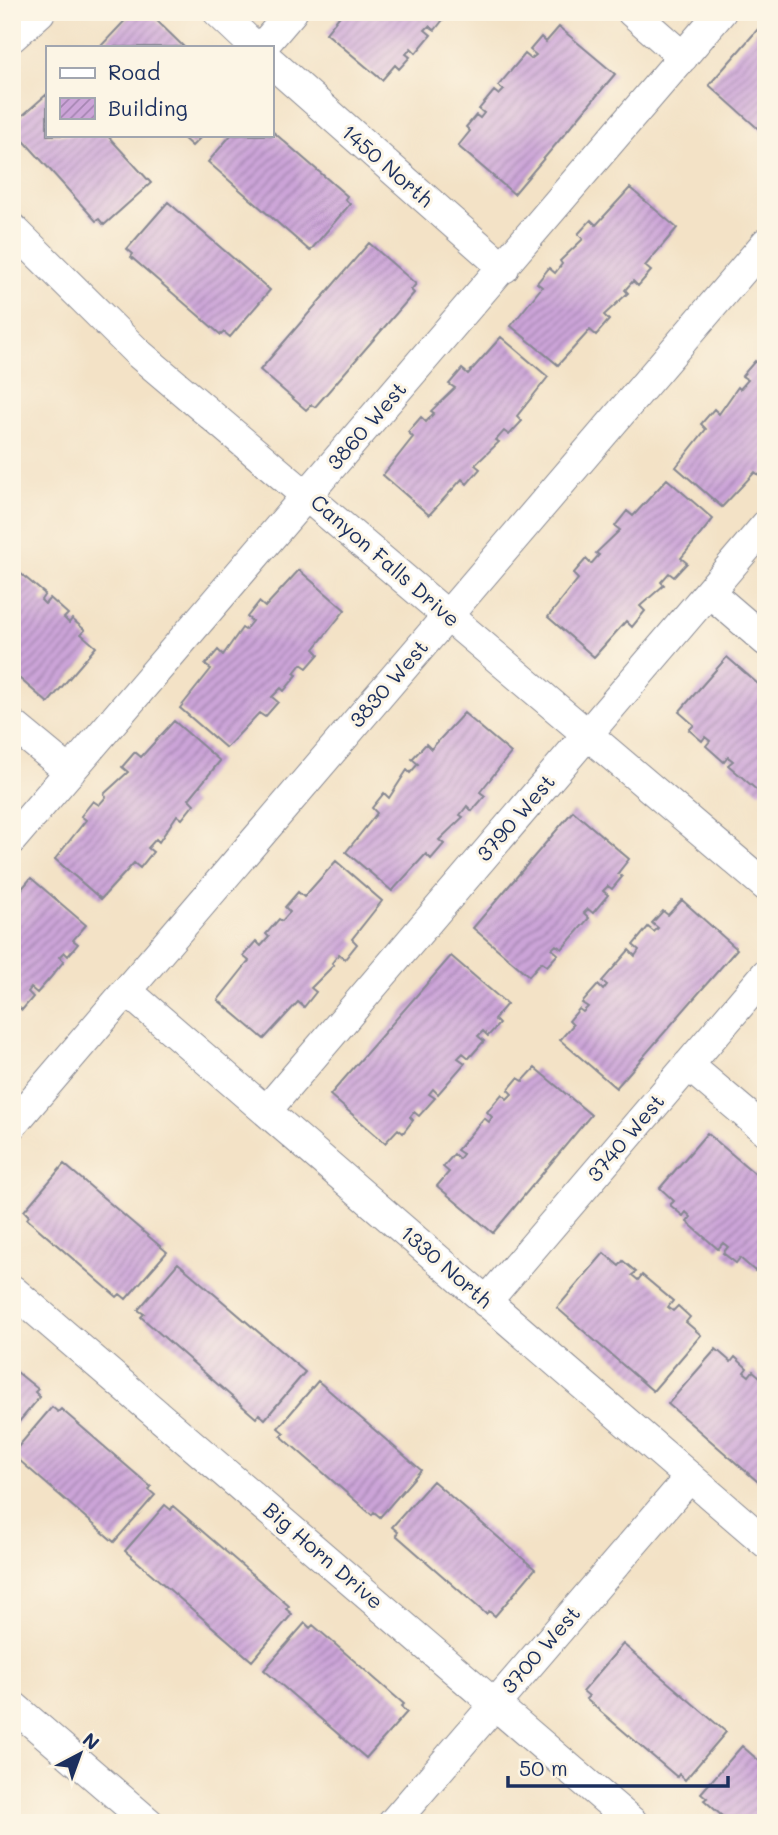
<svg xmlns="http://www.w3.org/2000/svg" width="778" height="1835" font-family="Mali,sans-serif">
  <defs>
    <pattern id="building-hatch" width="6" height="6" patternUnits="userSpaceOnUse" patternTransform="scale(1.75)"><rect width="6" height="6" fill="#cca4d8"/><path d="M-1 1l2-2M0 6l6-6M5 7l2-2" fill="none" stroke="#a586b2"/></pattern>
  </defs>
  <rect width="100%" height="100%" fill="#fcf5e5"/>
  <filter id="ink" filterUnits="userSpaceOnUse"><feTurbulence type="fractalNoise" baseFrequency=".0143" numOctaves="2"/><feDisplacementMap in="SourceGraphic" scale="14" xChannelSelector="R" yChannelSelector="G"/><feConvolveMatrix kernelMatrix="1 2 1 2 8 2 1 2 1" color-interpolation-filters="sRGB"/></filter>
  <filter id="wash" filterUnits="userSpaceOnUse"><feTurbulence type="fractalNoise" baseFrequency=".00686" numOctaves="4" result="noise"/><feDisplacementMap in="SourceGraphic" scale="28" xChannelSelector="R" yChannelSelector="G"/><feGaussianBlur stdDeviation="1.57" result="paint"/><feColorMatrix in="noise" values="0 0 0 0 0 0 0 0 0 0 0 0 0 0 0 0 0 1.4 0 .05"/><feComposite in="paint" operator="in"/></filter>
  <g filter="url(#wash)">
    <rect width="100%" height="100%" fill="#f3e2c6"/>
    <g id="blocks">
      <path fill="url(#building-hatch)" d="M133 12H148L184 47H100Z
        M343 12H449L435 30 429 26 425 30 431 35 416 53 411 48 406 54 410 57 399 69 395 65 382 80 326 33Z
        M766 20V132L764 134 709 85Z
        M559 27 615 74 514 194 458 146 470 131 466 127 476 115 480 118 484 113 479 109 494 91 499 95 504 90 498 86 525 54 531 59 536 55 530 50 541 37 546 42Z
        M47 94V135H107L151 183 104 225 99 219 96 221 16 132 19 129 14 123Z
        M271 130 347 196 345 199 350 204 310 251 208 162 231 135H271Z
        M180 135H203L192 146Z
        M630 188 677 228 645 266 651 271 638 286 633 281 625 290 628 293 604 315 609 320 596 335 590 330 558 365 511 326 542 287 537 283 549 268 555 273 562 264 560 261 583 239 578 234 591 220 596 225Z
        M168 202 270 290 230 337 224 332 221 335 131 257 133 254 127 249Z
        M369 243 416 284 411 290 414 293 315 407 311 405 306 410 260 370Z
        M501 337 548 377 517 416 522 421 509 435 504 431 496 440 499 442 475 465 480 469 467 484 462 479 429 515 383 475 413 437 408 432 421 417 426 422 434 413 431 411 455 388 449 384 462 369 468 374Z
        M755 361 761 366 766 361V470L760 476 755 472 722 507 676 467 706 429 701 424 714 409 719 414 738 387 740 389 748 380 742 376Z
        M667 479 713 519 681 558 687 563 674 577 669 573 661 582 664 585 640 606 645 611 632 627 626 621 594 657 548 617 578 579 573 574 586 559 591 564 599 555 596 553 620 530 615 526 627 511 633 516Z
        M14 568 45 594 41 600 45 604 50 598 68 614 64 618 69 623 72 619 85 630 81 634 96 647 48 703 12 672Z
        M299 570 345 610 314 649 319 654 307 668 301 664 294 673 297 675 284 691 281 688 272 697 278 702 265 717 259 713 226 748 180 708 211 669 205 665 218 650 223 655 242 628 245 630 252 621 247 617 259 602 265 607Z
        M727 657 766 691V787L759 792 728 765 733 761 728 757 724 762 706 746 710 741 705 737 702 741 689 730 694 725 679 712Z
        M464 713 511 753 480 792 485 796 472 811 467 806 460 815 463 817 439 840 444 844 431 859 426 854 392 891 346 852 377 813 372 808 384 793 389 798 407 770 410 773 418 764 412 759 426 744 431 749Z
        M174 721 220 761 189 799 194 804 182 819 177 815 159 842 156 839 148 848 153 852 140 868 134 863 101 899 55 859 86 820 81 816 93 801 99 805 106 797 104 794 128 772 122 767 135 752 141 757Z
        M573 811 629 859 618 873 622 877 612 889 608 886 603 891 608 895 593 913 588 909 584 913 589 918 562 949 556 945 552 949 558 954 547 966 541 962 529 976 473 928Z
        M336 861 382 901 352 939 357 944 345 959 339 954 332 963 334 965 311 988 316 992 304 1007 298 1002 264 1039 218 1000 249 961 243 956 256 941 261 946 269 937 266 934 279 919 282 921 290 912 285 907 298 892 304 897Z
        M31 878 86 925 73 940 78 944 68 956 64 952 59 957 64 961 51 977 37 993 31 988 28 992 33 997 22 1010 16 1005 12 1010V900Z
        M682 900 737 949 616 1088 560 1040 573 1025 569 1021 579 1009 583 1012 588 1007 582 1003 598 985 603 990 607 985 602 981 629 950 635 956 639 950 633 945 648 927 654 932 658 928 652 923 663 911 668 915Z
        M451 956 507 1004 494 1019 499 1024 488 1036 483 1031 478 1036 484 1041 469 1058 463 1053 458 1058 465 1063 438 1094 433 1089 429 1094 435 1098 419 1116 414 1112 410 1117 413 1120 403 1133 398 1129 385 1143 330 1095Z
        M535 1068 591 1115 493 1233 437 1186 449 1172 443 1167 454 1154 459 1159 463 1154 457 1150 484 1118 489 1122 492 1117 487 1112 502 1094 507 1099 512 1094 508 1090 518 1078 523 1081Z
        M707 1133 766 1183V1259L755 1271 740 1258 736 1263 723 1253 728 1247 723 1243 718 1249 687 1222 691 1217 686 1212 683 1216 670 1205 674 1201 660 1188Z
        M64 1164 167 1252 126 1299 120 1294 117 1297 27 1219 29 1216 24 1211Z
        M604 1253 619 1266 623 1261 636 1272 632 1275 638 1280 642 1275 673 1301 668 1307 673 1311 678 1306 690 1317 686 1322 701 1335 653 1391 557 1308Z
        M178 1263 305 1372 265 1419 259 1414 256 1418 141 1317 144 1314 138 1310Z
        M716 1349 731 1362 735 1357 747 1368 744 1372 749 1376 753 1371 766 1382 764 1487 668 1404Z
        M12 1368 38 1389 35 1392 40 1397 12 1430Z
        M318 1381 421 1470 380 1517 374 1512 372 1515 281 1436 284 1433 278 1428Z
        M52 1407 58 1412 61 1409 151 1487 149 1490 155 1495 114 1542 12 1454Z
        M433 1481 535 1569 495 1616 489 1611 486 1614 396 1535 398 1532 392 1527Z
        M165 1505 171 1510 173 1506 289 1606 286 1609 292 1614 252 1661 125 1551Z
        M305 1623 310 1628 313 1625 404 1704 401 1707 407 1712 366 1758 264 1670Z
        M623 1644 726 1732 685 1780 679 1774 677 1777 586 1699 589 1696 583 1691Z
        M742 1746 766 1767V1823H730L704 1800 707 1798 701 1793Z"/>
    </g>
  </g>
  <g filter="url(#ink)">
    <use href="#blocks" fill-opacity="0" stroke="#878892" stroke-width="2"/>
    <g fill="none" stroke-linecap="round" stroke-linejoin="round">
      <defs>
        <path id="street" d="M218 12 255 47
          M632 12 683 57
          M12 37 40 12
          M262 47 292 12
          M271 62 504 268
          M12 228 138 353 766 886
          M709 592 766 641
          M12 724 70 772
          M12 839 721 12
          M127 991 766 1543
          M688 1065 766 1131
          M266 1111 766 525
          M12 1125 766 243
          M12 1290 633 1823
          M486 1302 766 974
          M12 1705 149 1823
          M393 1823 690 1477"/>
      </defs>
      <use href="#street" stroke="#878892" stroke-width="32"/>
      <use href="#street" stroke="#fff" stroke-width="30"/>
    </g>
  </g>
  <g text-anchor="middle" stroke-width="6" stroke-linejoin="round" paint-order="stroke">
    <g font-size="21" fill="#1b2f5e" stroke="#fcf5e5">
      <text transform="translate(387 166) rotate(41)" y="7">1450 North</text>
      <text transform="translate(367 426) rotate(-49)" y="7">3860 West</text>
      <text transform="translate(385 561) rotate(41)" y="7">Canyon Falls Drive</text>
      <text transform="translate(389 684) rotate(-49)" y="7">3830 West</text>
      <text transform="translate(516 818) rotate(-49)" y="7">3790 West</text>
      <text transform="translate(626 1138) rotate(-50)" y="7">3740 West</text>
      <text transform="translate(446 1267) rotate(41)" y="7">1330 North</text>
      <text transform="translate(323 1556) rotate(41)" y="7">Big Horn Drive</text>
      <text transform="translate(541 1650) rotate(-49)" y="7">3700 West</text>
    </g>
  </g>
  <rect width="778" height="1835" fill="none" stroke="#fcf5e5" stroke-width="42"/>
  <rect x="46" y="46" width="228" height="91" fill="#fcf5e5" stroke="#a2a6af" stroke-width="2"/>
  <rect x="60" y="68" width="35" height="10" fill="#ffffff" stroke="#a2a6af" stroke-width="2"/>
  <text x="108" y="80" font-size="21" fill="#1b2f5e">Road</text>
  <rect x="60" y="98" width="35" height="21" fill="url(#building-hatch)" stroke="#a2a6af" stroke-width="2"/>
  <text x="108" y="116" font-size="21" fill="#1b2f5e">Building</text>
  <g transform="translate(80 1754) rotate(41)" stroke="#fcf5e5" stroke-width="5" paint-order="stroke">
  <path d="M0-5L12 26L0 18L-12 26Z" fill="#1b2f5e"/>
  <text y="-10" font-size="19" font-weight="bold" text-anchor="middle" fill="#1b2f5e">N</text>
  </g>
  <path d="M508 1776v10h220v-10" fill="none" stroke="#1b2f5e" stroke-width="3.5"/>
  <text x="519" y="1776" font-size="21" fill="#1b2f5e" stroke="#fcf5e5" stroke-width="5" paint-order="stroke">50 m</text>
</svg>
